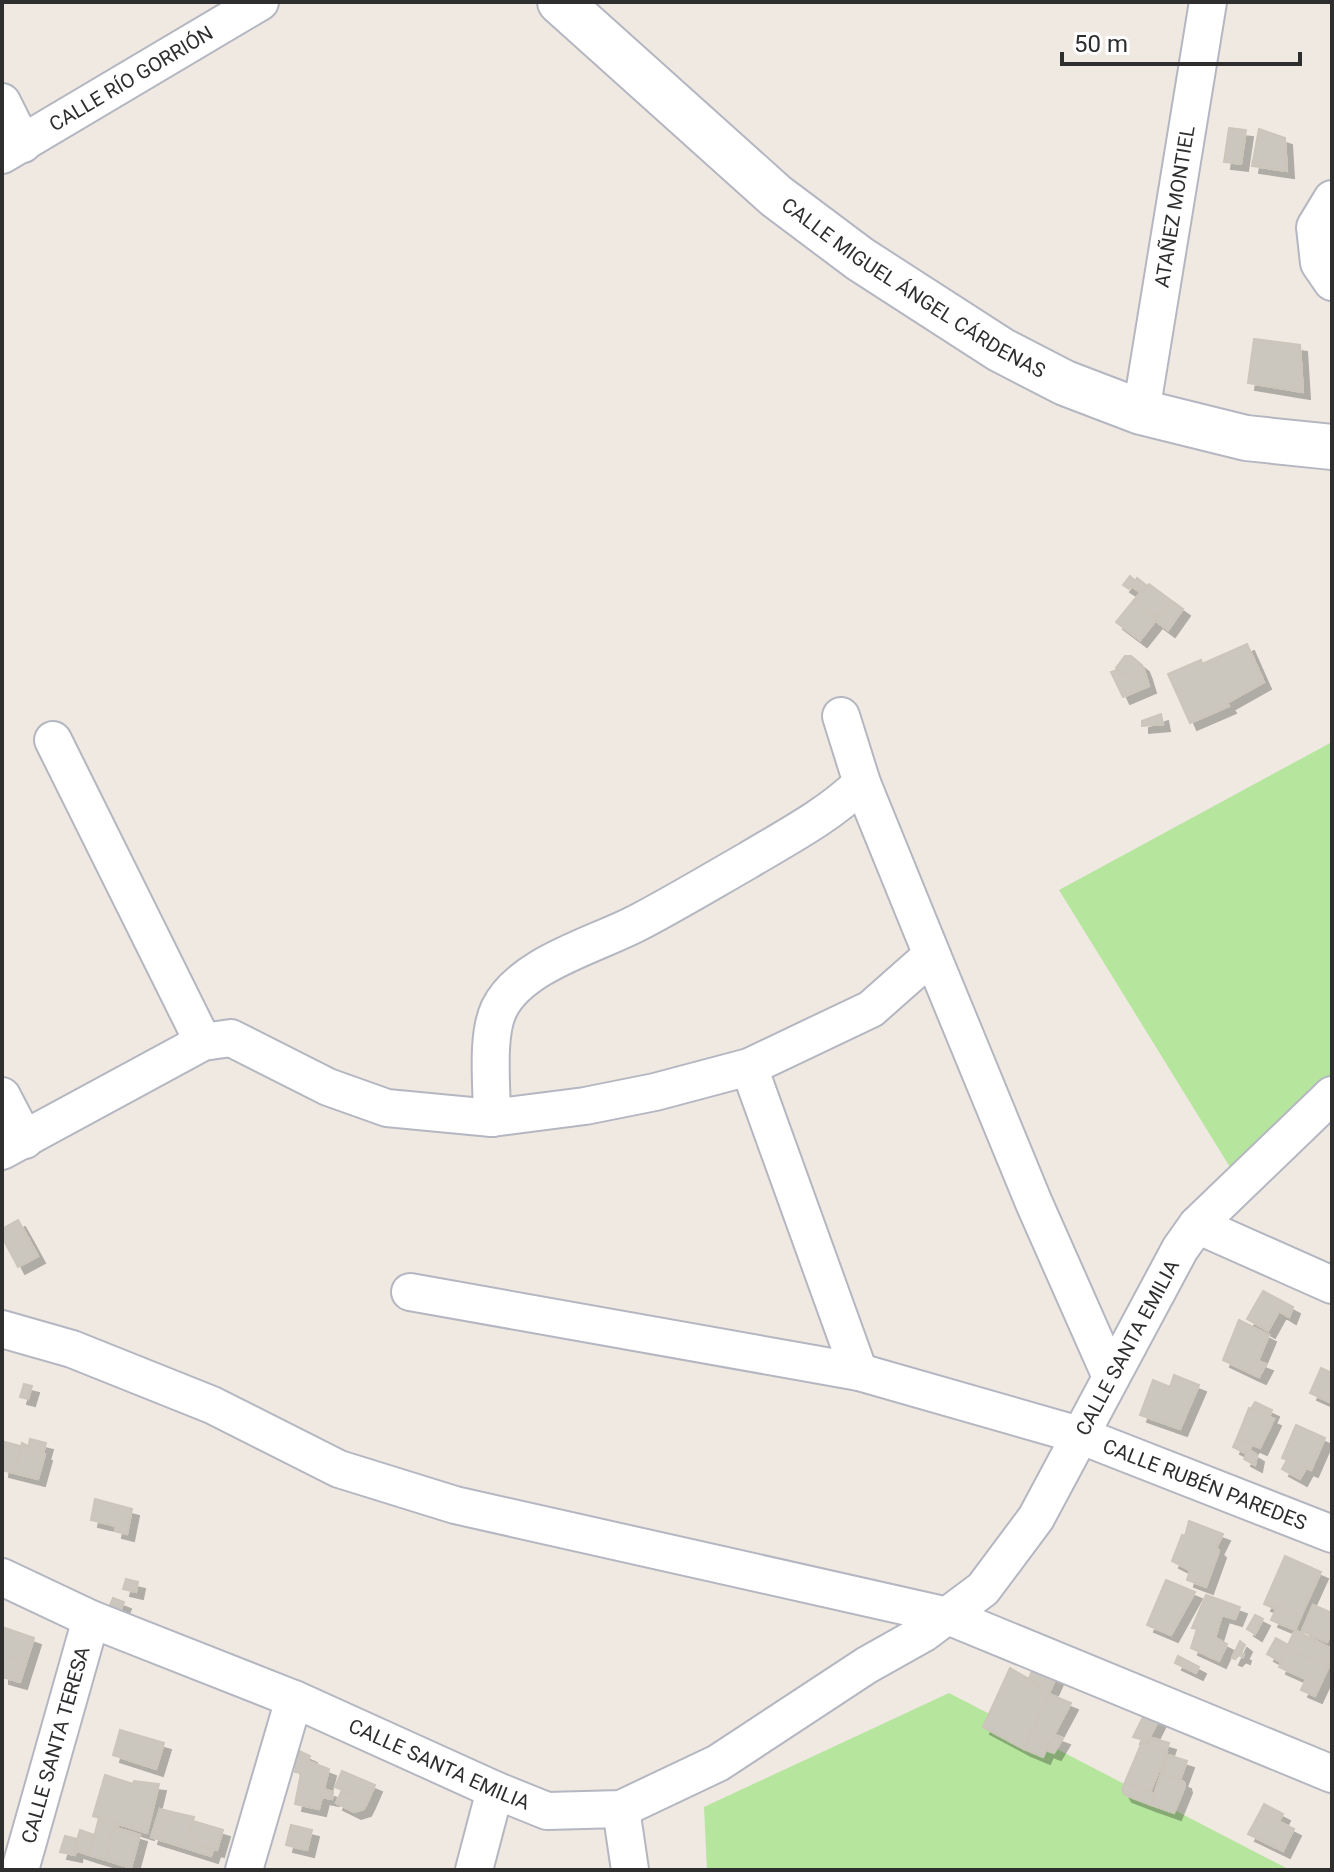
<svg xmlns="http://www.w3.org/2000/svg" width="1334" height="1872" font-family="Roboto,sans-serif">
  <defs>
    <filter id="shadow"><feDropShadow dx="7" dy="7" stdDeviation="0" flood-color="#0004"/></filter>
  </defs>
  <rect width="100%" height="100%" fill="#efe9e1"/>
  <path fill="#b6e59e" d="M1332 742V1084L1233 1172 1059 890Z
    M949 1693 1290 1870H707L704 1807Z"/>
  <path fill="#cbc7bf" stroke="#cbc5ba" stroke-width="2" filter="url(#shadow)" d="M1229 128 1246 130 1241 164 1224 162Z
    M1259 129 1285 138 1287 171 1252 166Z
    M1254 339 1300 345 1303 392 1248 383Z
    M1130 576 1135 581 1137 578 1147 586 1141 593 1132 586 1129 589 1123 585Z
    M1149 584 1172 601 1156 617 1134 600Z
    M1134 600 1157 619 1140 640 1116 622Z
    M1172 601 1183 609 1168 630 1156 621Z
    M1247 644 1264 682 1227 703 1229 706 1190 723 1168 674 1201 660 1202 664Z
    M1125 656H1131L1142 665 1145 673 1131 678 1128 672 1119 675 1116 668Z
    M1117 670 1119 675 1128 672 1131 678 1145 673 1149 686 1123 697 1111 672Z
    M1161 714 1163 724 1142 726V721Z
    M18 1220 27 1236 8 1248 2 1237V1229Z
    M27 1236 38 1256 18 1267 8 1248Z
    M1263 1291 1293 1307 1289 1317 1279 1311 1268 1331 1247 1319Z
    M1239 1320 1269 1335 1258 1361 1255 1360 1248 1372 1223 1360Z
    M1255 1360 1266 1364 1259 1377 1248 1372Z
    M1321 1368 1332 1373V1403L1310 1393Z
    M1174 1375 1199 1385 1180 1429 1140 1415 1153 1380 1170 1387Z
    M24 1384 32 1386 28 1399 20 1397Z
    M1255 1402 1272 1410 1269 1417 1251 1409Z
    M1249 1408 1274 1419 1260 1448 1237 1438Z
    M1296 1425 1325 1438 1311 1470 1282 1458Z
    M1237 1438 1252 1445 1247 1454 1233 1447Z
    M30 1439 46 1443 43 1453 28 1449Z
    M5 1442 20 1446 14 1473 2 1470Z
    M22 1443 28 1446V1449L45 1454 38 1479 14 1473Z
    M1249 1450 1257 1455 1255 1465 1244 1459Z
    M1287 1460 1306 1468 1300 1479 1282 1469Z
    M95 1499 132 1509 127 1534 115 1531 116 1526 91 1520Z
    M1189 1521 1223 1534 1216 1548 1219 1551 1206 1587 1187 1580 1190 1570 1172 1561 1182 1535 1185 1536Z
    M1285 1556 1321 1572 1301 1616 1278 1605 1276 1609 1264 1604Z
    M126 1579 138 1582 136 1592 123 1589Z
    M1166 1580 1195 1592 1171 1635 1147 1625Z
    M1206 1595 1240 1607 1235 1619 1222 1615 1215 1638 1227 1644 1219 1661 1191 1648 1197 1629 1192 1628Z
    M113 1598 124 1602 120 1612 109 1608Z
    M1278 1605 1301 1616 1295 1630 1271 1620Z
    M1313 1605 1332 1613V1631L1327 1642 1302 1631Z
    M1255 1615 1263 1619 1255 1634 1247 1629Z
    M2 1627 34 1638 26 1663 2 1655Z
    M1295 1630 1332 1649 1329 1666 1286 1649Z
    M1276 1638 1288 1645 1281 1662 1267 1654Z
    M1240 1641 1245 1645 1241 1653 1244 1654 1243 1657 1239 1655 1235 1659 1232 1658Z
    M1286 1649 1329 1666 1315 1696 1301 1690 1306 1679 1279 1667Z
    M2 1655 26 1663 20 1682 2 1677Z
    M1178 1656 1199 1667 1196 1673 1175 1663Z
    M1036 1660 1059 1671 1050 1691 1028 1681Z
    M1010 1668 1050 1691 1024 1749 983 1727Z
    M1049 1694 1071 1703 1048 1746 1029 1737Z
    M1146 1711 1160 1717 1148 1741 1133 1737Z
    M120 1730 164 1743 156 1769 113 1755Z
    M1055 1735 1063 1738 1054 1753 1046 1750Z
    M1029 1737 1048 1746 1043 1757 1024 1749Z
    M1152 1738 1169 1743 1166 1752 1149 1745Z
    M1142 1742 1167 1752 1150 1792 1125 1782Z
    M299 1751 310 1756 308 1761 329 1769 324 1789 333 1792 332 1799 322 1797 319 1809 295 1804 301 1773 295 1772 296 1767H293Z
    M1168 1755 1187 1761 1180 1780 1161 1774Z
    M342 1771 375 1785 368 1801 335 1787Z
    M1161 1774 1184 1782 1185 1786 1174 1813 1151 1805Z
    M105 1775 133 1784 134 1781 159 1784 147 1833 93 1816Z
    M1125 1782 1155 1794 1151 1805 1125 1795 1122 1790Z
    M342 1790 368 1801 364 1809 354 1812 336 1803Z
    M1264 1804 1283 1814 1279 1822 1260 1812Z
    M160 1809 172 1812 160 1840 151 1837Z
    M172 1812 194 1817 188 1836 196 1839 195 1843 213 1850 211 1856 160 1840Z
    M1260 1812 1294 1829 1283 1851 1248 1834Z
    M99 1818 118 1824 117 1828 113 1827 106 1860 89 1855Z
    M193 1821 223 1830 217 1850 195 1843 196 1839 188 1836Z
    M291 1825 312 1830 307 1850 286 1845Z
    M113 1827 140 1835 131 1868 106 1860Z
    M80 1830 94 1835 89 1855 74 1850Z
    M65 1836 77 1839 75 1855 60 1852Z"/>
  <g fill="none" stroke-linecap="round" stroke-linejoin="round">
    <defs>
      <g id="minor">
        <path d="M2 102 23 144"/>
        <path id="s1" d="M2 155 260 2"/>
        <path d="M1332 199 1315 227 1319 263 1332 282"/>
        <path id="s2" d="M1141 412 1208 2"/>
        <path d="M53 740 203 1042"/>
        <path d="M862 783 932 955"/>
        <path d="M749 1067 859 1372"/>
        <path d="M2 1096 25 1140"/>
        <path d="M492 1118C492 1087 486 1036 499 1009 521 963 599 944 641 921 677 902 712 881 747 861 787 837 828 816 862 783L841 716"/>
        <path d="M2 1151 203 1042 231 1038 328 1087 387 1108 492 1118 585 1106 655 1092 749 1067 871 1009 932 955 1034 1203 1111 1377"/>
        <path d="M1197 1225 1332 1285"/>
        <path id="s3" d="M410 1292 859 1372 1079 1435 1332 1534"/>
        <path d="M2 1329 72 1349 212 1405 339 1469 455 1505 948 1616 1332 1774"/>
        <path id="s4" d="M2 1577 91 1619 294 1699 495 1790 547 1811 621 1809 718 1763 867 1665 924 1633 983 1589 1036 1518 1180 1249 1197 1225 1332 1095"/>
        <path d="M621 1809 630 1870"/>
        <path id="s5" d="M20 1870 91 1619"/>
        <path d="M244 1870 294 1699"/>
        <path d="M474 1870 495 1790"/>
      </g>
      <g id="tertiary">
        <path id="s6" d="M560 2 776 196 860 259 1001 350 1065 383 1141 412 1246 438 1332 447"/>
      </g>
    </defs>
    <use href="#minor" stroke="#b4b7c1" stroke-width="40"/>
    <use href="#tertiary" stroke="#b4b7c1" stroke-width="48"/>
    <use href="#minor" stroke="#fff" stroke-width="36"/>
    <use href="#tertiary" stroke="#fff" stroke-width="44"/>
  </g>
  <g text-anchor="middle" stroke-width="7" stroke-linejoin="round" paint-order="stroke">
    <g font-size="20" fill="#2e2e2e" stroke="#fff">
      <text dy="7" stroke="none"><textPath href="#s1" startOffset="150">CALLE RÍO GORRIÓN</textPath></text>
      <text dy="7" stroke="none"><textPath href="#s2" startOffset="208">ATAÑEZ MONTIEL</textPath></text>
      <text dy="7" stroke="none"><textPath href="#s6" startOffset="456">CALLE MIGUEL ÁNGEL CÁRDENAS</textPath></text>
      <text dy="7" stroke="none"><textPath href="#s4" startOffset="1374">CALLE SANTA EMILIA</textPath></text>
      <text dy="7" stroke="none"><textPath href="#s3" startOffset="820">CALLE RUBÉN PAREDES</textPath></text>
      <text dy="7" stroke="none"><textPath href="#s5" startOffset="130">CALLE SANTA TERESA</textPath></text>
      <text dy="7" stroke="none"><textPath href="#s4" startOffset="476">CALLE SANTA EMILIA</textPath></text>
    </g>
  </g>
  <rect width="1334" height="1872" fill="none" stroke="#2e2e2e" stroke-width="8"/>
  <path d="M1062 52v12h238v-12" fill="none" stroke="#2e2e2e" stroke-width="4"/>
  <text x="1074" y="52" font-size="24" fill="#2e2e2e" stroke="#ffffff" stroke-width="6" paint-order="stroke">50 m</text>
</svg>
